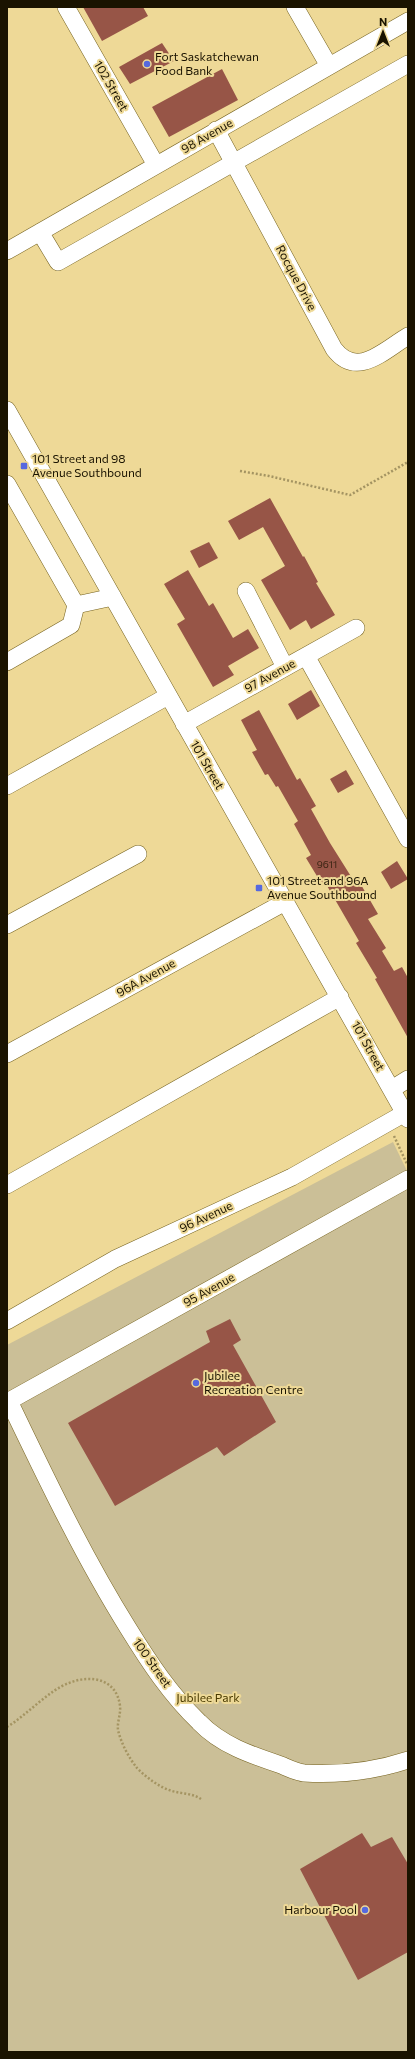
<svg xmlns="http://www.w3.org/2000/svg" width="415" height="2059" font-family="Commissioner,sans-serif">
  <rect width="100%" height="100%" fill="#eed997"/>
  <path fill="#cbbf97" d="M393 1142 408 1173V2052H7V1345Z"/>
  <path fill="#975547" d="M83 7H143L148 16 102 41Z
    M162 43 174 61 130 84 119 67Z
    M222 69 238 100 169 137 152 107Z
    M270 498 303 557 304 556 318 582 316 583 335 615 311 629 306 620 290 630 261 580 285 566 263 527 239 540 228 521Z
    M209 542 218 558 199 568 190 551Z
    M188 570 209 606 213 603 233 638 248 629 259 648 228 666 234 675 213 687 177 624 185 619 164 584Z
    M311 690 320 706 297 720 288 704Z
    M259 710 297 780 300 778 316 806 311 809 330 843 352 878 356 876 378 914 368 919 386 948 382 951 394 971 402 967 408 978V1038L375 979 377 978 356 943 359 941 326 884 323 886 306 858 311 855 294 824 298 821 278 786 276 787 268 774 265 775 252 752 257 750 241 720Z
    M346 770 354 784 338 793 330 779Z
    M397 861 408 879 391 889 381 872Z
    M230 1319 241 1340 233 1345 276 1422 224 1456 217 1447 115 1506 68 1423 210 1342 206 1331Z
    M362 1833 371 1847 392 1837 408 1864V1952L358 1980 300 1869Z"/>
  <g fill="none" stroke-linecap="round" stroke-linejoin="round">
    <defs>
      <path id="minor" d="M66 7 156 165
        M295 7 329 66
        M216 130 334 349C357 379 383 351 408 336
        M40 232 58 262 408 64
        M7 251 408 21
        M7 410 408 1119
        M7 484 76 605 113 597
        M246 591 285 667
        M306 656 408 839
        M7 662 71 625 76 605
        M184 724 356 628
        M7 786 168 696
        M7 925 138 854
        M7 1054 285 902
        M392 1089 408 1079
        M408 1179 9 1401C46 1478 83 1556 128 1628 149 1662 170 1694 199 1722 221 1745 251 1755 281 1765 288 1768 296 1772 304 1773 339 1775 375 1771 408 1760
        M7 1185 340 997
        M7 1321 115 1259 292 1177 405 1113"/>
    </defs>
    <use href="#minor" stroke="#766320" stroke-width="18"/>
    <path stroke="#a49462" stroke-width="2.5" stroke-dasharray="2 2" stroke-linecap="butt" d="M240 471 269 476 350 495 408 462
      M394 1136 407 1164
      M7 1727C27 1715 49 1690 69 1683 91 1674 117 1679 120 1706 121 1714 117 1722 118 1730 121 1743 129 1758 137 1768 147 1778 159 1787 172 1791 182 1794 192 1793 201 1799"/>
    <use href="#minor" stroke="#fff" stroke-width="17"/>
  </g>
  <g fill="#5669df" stroke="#eed997" stroke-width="1.5">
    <circle cx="147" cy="64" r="4"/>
    <rect x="20" y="462" width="8" height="8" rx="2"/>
    <rect x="255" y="884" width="8" height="8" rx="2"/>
    <circle cx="196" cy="1383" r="4"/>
    <circle cx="365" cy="1910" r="4"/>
  </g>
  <g text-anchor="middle" stroke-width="4" stroke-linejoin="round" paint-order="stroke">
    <g font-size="10" fill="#392412">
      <text x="327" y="868">9611</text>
    </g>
    <g font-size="12" fill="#1a1300" stroke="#eed997" text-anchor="start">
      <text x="155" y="61">Fort Saskatchewan<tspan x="155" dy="14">Food Bank</tspan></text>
      <text x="32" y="463">101 Street and 98<tspan x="32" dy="14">Avenue Southbound</tspan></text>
      <text x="267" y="885">101 Street and 96A<tspan x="267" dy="14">Avenue Southbound</tspan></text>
      <text x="204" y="1380">Jubilee<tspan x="204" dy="14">Recreation Centre</tspan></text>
      <text x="357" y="1914" text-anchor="end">Harbour Pool</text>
    </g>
    <g font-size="12" fill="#1a1300" stroke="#eed997">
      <text transform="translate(111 86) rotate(60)" y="4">102 Street</text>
      <text transform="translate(207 136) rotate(-30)" y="4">98 Avenue</text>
      <text transform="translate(296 278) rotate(62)" y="4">Rocque Drive</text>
      <text transform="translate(270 676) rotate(-29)" y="4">97 Avenue</text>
      <text transform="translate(207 765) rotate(60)" y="4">101 Street</text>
      <text transform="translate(146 978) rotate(-29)" y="4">96A Avenue</text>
      <text transform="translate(368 1046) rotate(61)" y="4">101 Street</text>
      <text transform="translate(206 1217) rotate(-25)" y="4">96 Avenue</text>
      <text transform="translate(209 1290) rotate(-29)" y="4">95 Avenue</text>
      <text transform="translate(152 1663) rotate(55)" y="4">100 Street</text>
    </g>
    <g font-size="12" fill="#493a00" stroke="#eed997">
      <text x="208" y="1702">Jubilee Park</text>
    </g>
  </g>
  <rect width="415" height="2059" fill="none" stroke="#1a1300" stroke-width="16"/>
  <g transform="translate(383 32)" stroke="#eed997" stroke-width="3" paint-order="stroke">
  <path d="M0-3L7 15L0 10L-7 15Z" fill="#1a1300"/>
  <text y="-6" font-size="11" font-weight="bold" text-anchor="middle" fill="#1a1300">N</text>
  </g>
</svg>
